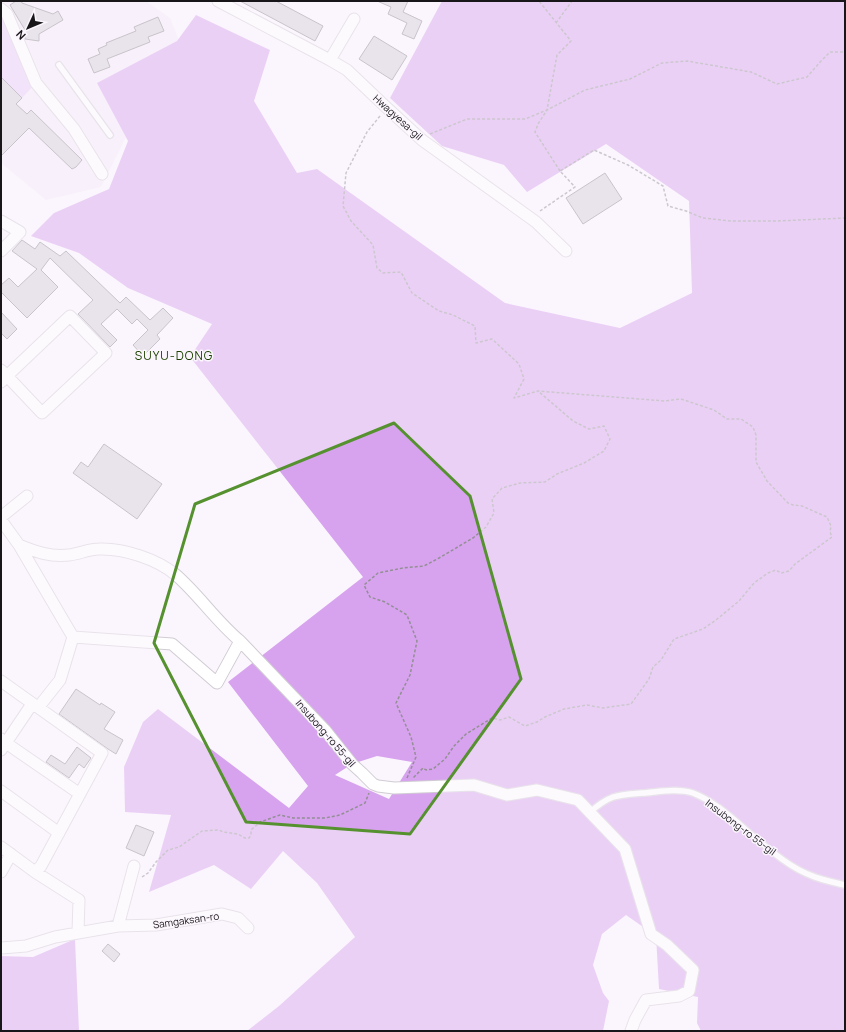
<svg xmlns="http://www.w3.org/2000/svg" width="846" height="1032" font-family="Manrope,sans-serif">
  <rect width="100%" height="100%" fill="#fbf6fd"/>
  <path fill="#f3e9f7" d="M1 1H146L170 18 181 45 127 135 101 187 46 200 1 163Z"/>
  <path fill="#e9ccf6" d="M1 9 36 83 22 98 2 78 1 79Z"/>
  <path fill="#d7a3ee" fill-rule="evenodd" d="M442 1H845V1031H701L697 1023 698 997 659 989 656 936 626 915 602 934 593 965 603 993 609 1001 603 1031H247L279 1006 355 937 317 883 283 851 251 889 214 865 149 892 171 815 125 812 124 767 143 722 158 709 289 808 308 786 228 682 363 577 190 357 212 324 128 288 79 253 31 236 54 213 109 189 128 141 97 83 177 41 196 15 270 50 254 101 297 173 317 169 505 303 620 328 692 293 689 201 606 144 527 192 504 165 442 146 390 98ZM377 756 412 762 389 799 335 775 352 764Z
    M75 939 79 1031H1V956L33 957Z"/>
  <path fill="#d2cdd4" stroke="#8b878e" d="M16 1H21L22 3 53 14 58 11 63 20 39 34V41L25 39V30L10 5Z
    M240 1H276L323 26 315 41Z
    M377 1H408L403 12 422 21 414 39 402 34 407 23 388 14 391 7Z
    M158 17 164 31 148 37 150 42 107 59 110 67 94 73 88 59 100 54 98 49 107 45 106 43 136 31 134 27Z
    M374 36 407 56 392 80 359 59Z
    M1 77 22 98 16 104 27 114 31 110 82 160 76 167 72 169 29 128 1 156Z
    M605 173 622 199 583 224 566 198Z
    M22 240 35 249 40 242 60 256 66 251 120 303 126 297 150 320 163 308 173 318 157 335 160 339 143 356 133 345 148 330 137 319 132 324 117 309 101 324 117 340 110 347 78 314 93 300 50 258 41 270 58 287 27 318 1 292V285L9 278 18 287 37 269 12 251Z
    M1 312 17 329 7 339 1 333Z
    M104 444 162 484 137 519 73 473 81 462 88 467Z
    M76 689 100 705 101 703 115 712 104 729 123 740 116 754 108 749 59 714Z
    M77 747 91 758 84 768 79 764 69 778 46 762 51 755 65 764Z
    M136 825 154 832 144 856 126 848Z
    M108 944 120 954 114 962 102 951Z"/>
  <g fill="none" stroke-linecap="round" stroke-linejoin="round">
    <defs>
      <path id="lane" d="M59 65 110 135
        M589 813C609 795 616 795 642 793 658 792 677 788 693 793 719 803 742 828 764 845 777 856 794 869 810 875 821 880 833 882 845 885"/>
      <path id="street" d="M218 1 330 60 347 70 387 108 422 140 536 222 566 251
        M1 9 7 14 36 83 74 129 102 174
        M330 60 354 19
        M1 221 20 232 1 251
        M1 370 7 376 42 413 106 353 70 316 10 373 1 382
        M1 517 27 496
        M1 520 19 545 73 637 60 680 41 704 30 707 1 750
        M19 545C36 552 50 557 69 555 79 554 89 549 99 549 123 548 157 559 176 575 199 595 216 621 240 641L217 683 172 644 73 637
        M240 641 325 730 352 764 362 773 373 784 378 786 394 788 474 785 507 795 537 790 578 800 625 849 651 934 667 945 693 970 689 991 679 996 646 1000 635 1020 631 1031
        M1 681 102 753 41 866 35 872
        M1 739 6 743 80 794
        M1 791 59 833
        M1 847 35 872 79 900 78 932
        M1 872 11 854
        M118 926 134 866
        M1 948 26 946 55 937 118 926 156 925 222 914 238 918 248 928"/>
    </defs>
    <use href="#lane" stroke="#d1ccd3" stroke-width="8"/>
    <use href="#street" stroke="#d1ccd3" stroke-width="13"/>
    <path stroke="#938f94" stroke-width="1.5" stroke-dasharray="3 2" stroke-linecap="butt" d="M556 23 572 1
      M380 116 367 132 346 173 343 206 351 221 373 245 377 268 383 273 401 272 412 293 439 311 453 315 475 326 476 343 492 339 519 364 524 379 514 398 538 391 665 401 681 399 714 410 727 419H741L753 427 756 435V462L767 481 788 503 793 505 802 506 827 517 831 526 830 532 832 537 795 564 789 571 781 573 776 570 768 573 754 583 739 601 716 620 703 629 674 639 661 660 653 667 649 679 631 704 603 708 587 705 564 709 545 717 537 722 525 726 509 717 500 720 492 718 466 734 454 746 445 759 433 769 426 770 423 768 413 778
      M430 134 467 119H525L547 110 557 55 571 41 539 1
      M560 171 535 132 538 124 547 110 585 90 630 79 662 63 687 61 751 72 777 84 807 77 821 61 830 52H845
      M540 211 575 187 560 171 594 150 628 165 663 186 668 206 686 211 703 218 731 221H777L845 218
      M407 778 416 757 411 737 396 703 410 675 417 641 407 615 385 602 370 597 364 585 378 573 403 568 424 566 439 558 473 538 486 527 494 513 492 499 502 488 520 483 545 482 557 474 584 463 604 451 610 439 604 426 589 429 573 421 538 391
      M142 877 148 873 156 862 168 850 179 847 202 831 219 830 223 832 238 834 245 838H249L251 835V830L260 822 280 815 293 818H325L340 815 365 803 369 793"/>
    <use href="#lane" stroke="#fff" stroke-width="5.5"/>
    <use href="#street" stroke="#fff" stroke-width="11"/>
  </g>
  <path d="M0 0H846V1032H0ZM394 423 470 496 521 679 410 834 246 822 154 643 195 504Z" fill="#fbf6fd" fill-opacity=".55" fill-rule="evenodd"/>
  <path fill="none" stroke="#569130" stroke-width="3" stroke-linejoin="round" d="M394 423 470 496 521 679 410 834 246 822 154 643 195 504Z"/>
  <g text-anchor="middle" stroke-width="3" stroke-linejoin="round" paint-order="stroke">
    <g font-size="10" fill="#181619" stroke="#fbf6fd">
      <text transform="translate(398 117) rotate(42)" y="4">Hwagyesa-gil</text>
      <text transform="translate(326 733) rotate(49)" y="4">Insubong-ro 55-gil</text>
      <text transform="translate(741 827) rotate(37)" y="4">Insubong-ro 55-gil</text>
      <text transform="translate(186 920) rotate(-8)" y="4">Samgaksan-ro</text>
    </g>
    <g font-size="12" letter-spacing="1" fill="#1d4100" stroke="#fbf6fd">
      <text x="174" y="360">SUYU-DONG</text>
    </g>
  </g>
  <rect width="846" height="1032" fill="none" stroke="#181619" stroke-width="4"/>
  <g transform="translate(28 28) rotate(226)" stroke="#fbf6fd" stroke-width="3" paint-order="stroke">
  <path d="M0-3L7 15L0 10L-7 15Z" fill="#181619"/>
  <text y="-6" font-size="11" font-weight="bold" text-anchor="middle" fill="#181619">N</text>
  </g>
</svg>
